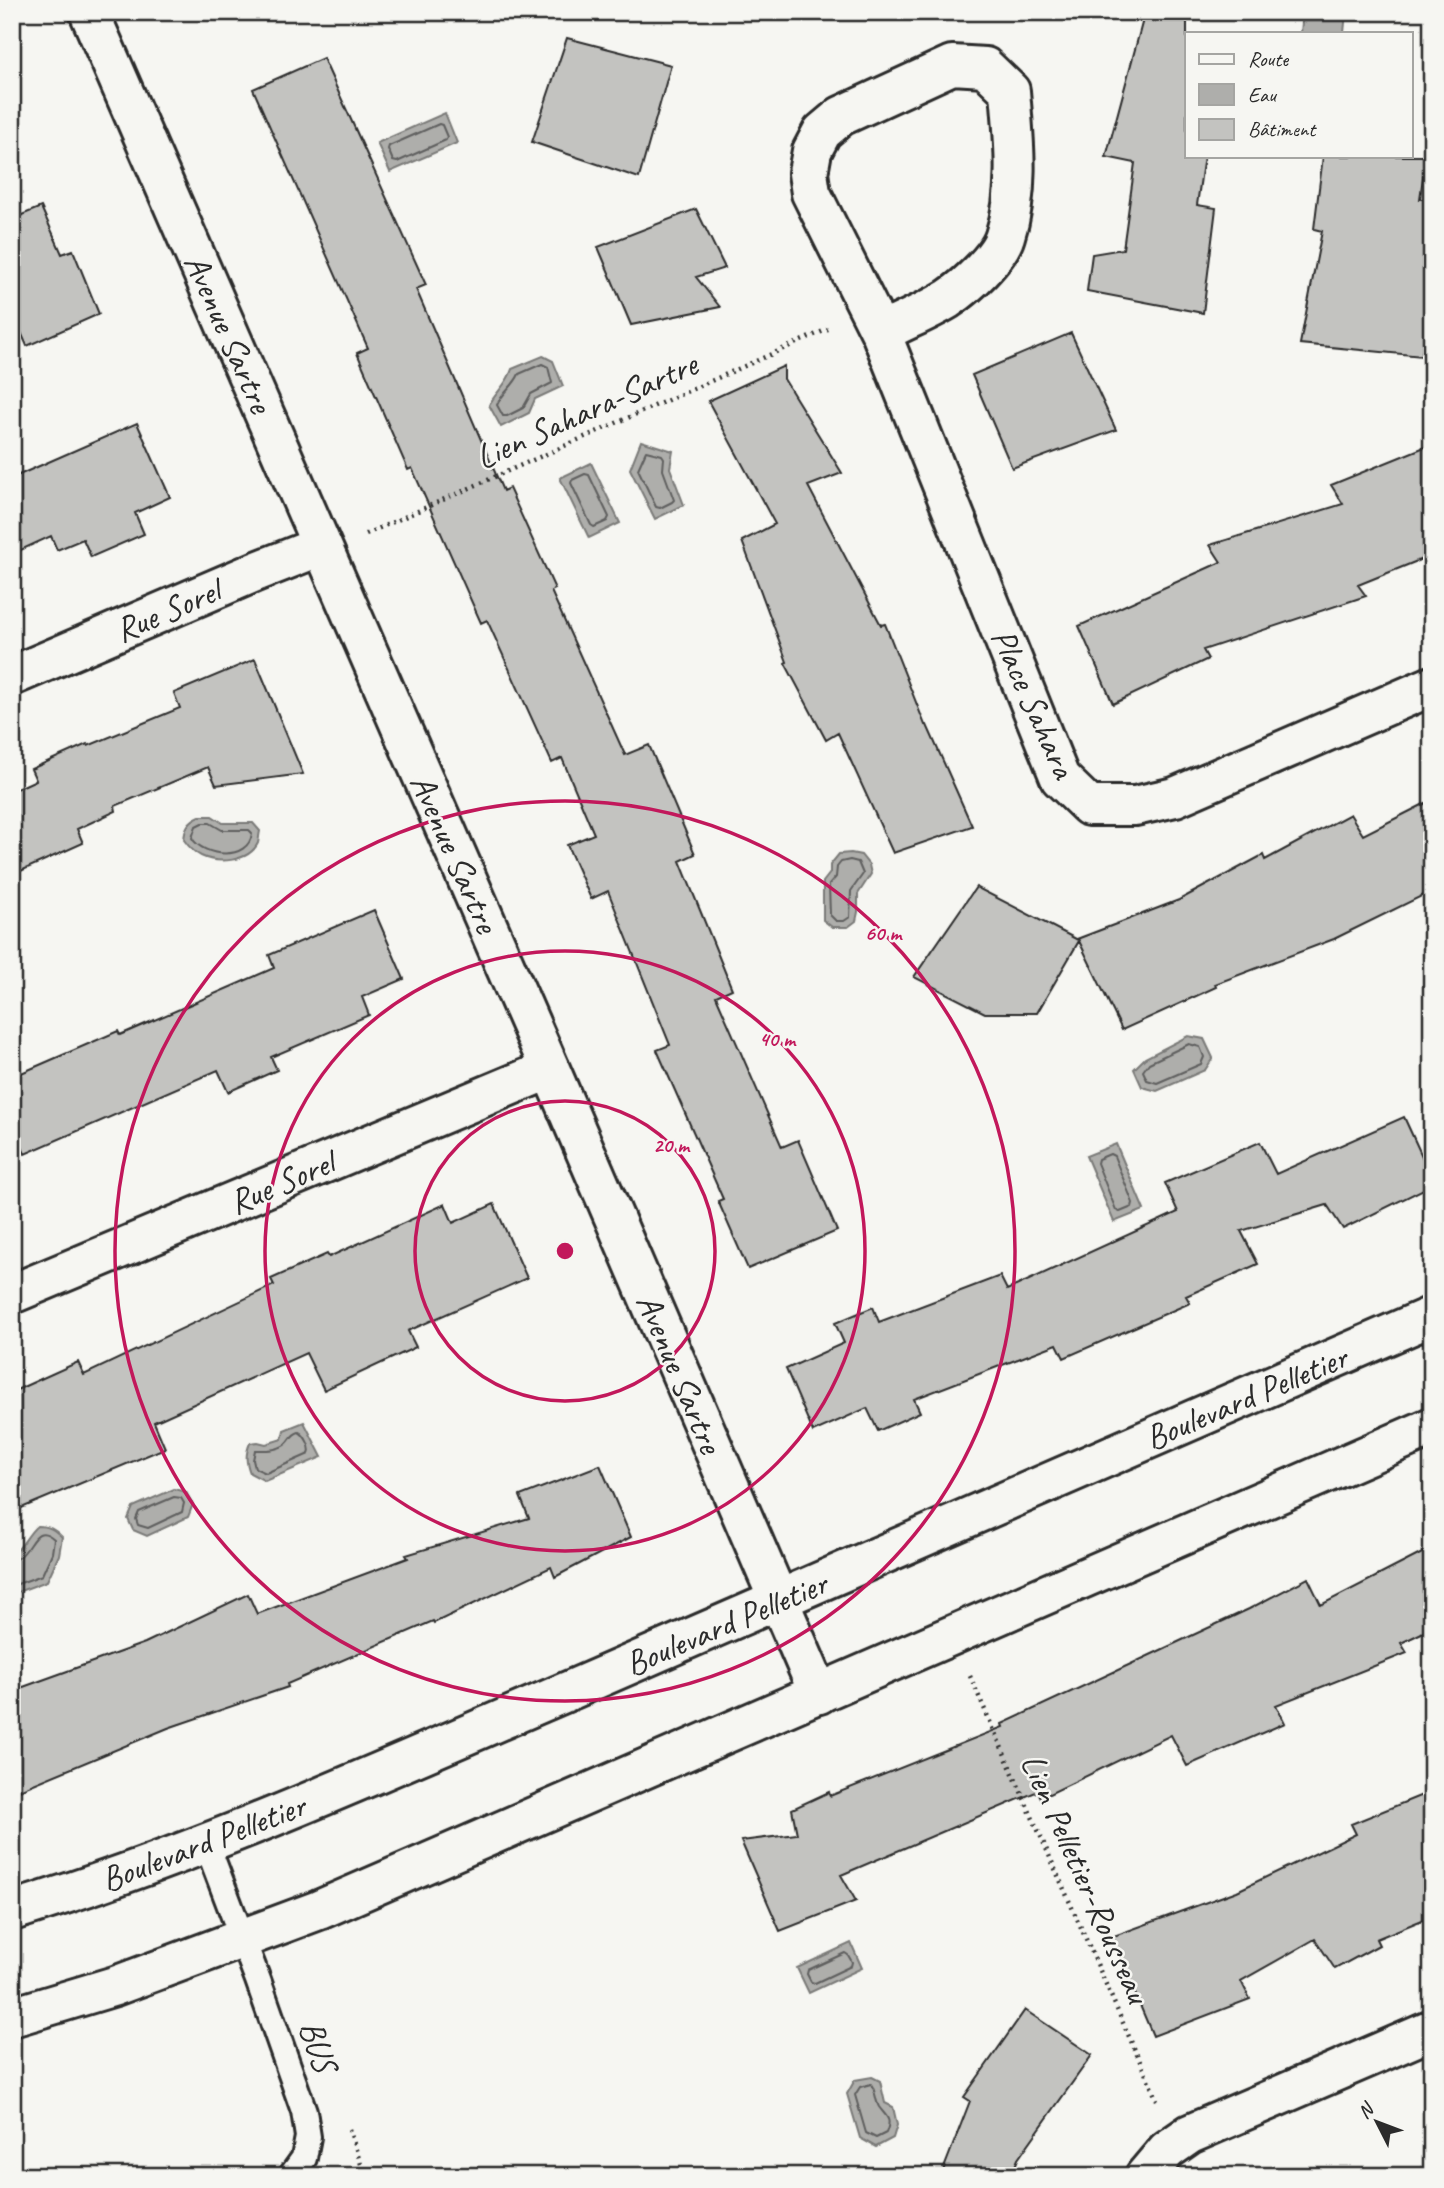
<svg xmlns="http://www.w3.org/2000/svg" width="1444" height="2188" font-family="Caveat,sans-serif">
  <rect width="100%" height="100%" fill="#f6f6f2"/>
  <filter id="ink" filterUnits="userSpaceOnUse"><feTurbulence type="fractalNoise" baseFrequency=".0143" numOctaves="2"/><feDisplacementMap in="SourceGraphic" scale="14" xChannelSelector="R" yChannelSelector="G"/><feConvolveMatrix kernelMatrix="1 2 1 2 8 2 1 2 1" color-interpolation-filters="sRGB"/></filter>
  <g filter="url(#ink)">
    <path fill="#aeaeab" stroke="#7a7a78" stroke-width="2" d="M1303 12H1346L1344 33H1301Z
      M445 113 457 143 390 172 377 143Z
      M543 356 553 361 563 386 535 399 529 413 501 427 489 405C496 392 508 383 512 369Z
      M641 441 673 451 670 468 684 505 655 519 630 469Z
      M591 463 620 523 589 538 560 478Z
      M200 816H212L223 823H253L260 831C259 835 259 839 258 843 249 862 218 864 201 856 193 852 189 847 184 840 185 828 188 821 200 816Z
      M851 853 861 855 869 865 871 874 858 894V912L856 921 848 927H832L823 920V882L830 873V865L839 854Z
      M1188 1036 1204 1039 1213 1058 1205 1070 1157 1091 1142 1087 1134 1069 1145 1058Z
      M1116 1144 1144 1210 1114 1222 1086 1156Z
      M304 1422 322 1457 265 1481 250 1473C246 1462 245 1455 250 1443L258 1442 266 1444 282 1439 284 1430Z
      M174 1489 186 1492 193 1504 188 1517 147 1536 133 1530 128 1519 133 1507Z
      M37 1526C49 1526 54 1529 62 1537L59 1555 47 1581 12 1594V1554C22 1549 27 1534 37 1526Z
      M851 1943 862 1968 809 1993 797 1968Z
      M872 2077 880 2081 885 2103 893 2107 897 2125 893 2138 876 2147 860 2138 847 2094 855 2080Z"/>
    <g fill="none" stroke-linecap="round" stroke-linejoin="round">
      <path stroke="#5f5f5e" stroke-width="2" d="M439 124 442 125 447 137 446 140 397 162 393 161 388 149 389 146Z
        M542 364 548 367 552 383 531 394 523 408 507 416H503L497 405C502 393 514 386 519 374Z
        M646 451 662 455 664 458 663 470 674 500 672 502 660 508 656 507 638 469Z
        M585 474 589 475 609 517 607 521 594 527 591 525 571 483 572 480Z
        M202 823H210L222 830H249L252 833C249 862 203 857 192 838L196 826Z
        M850 860 858 862 863 874 851 891 850 917 844 921H836L830 915 829 885 836 877 837 867 841 862Z
        M1189 1044 1200 1047 1204 1057 1201 1064 1157 1083 1147 1080 1143 1071 1149 1063Z
        M1110 1154 1114 1156 1133 1203 1132 1207 1120 1212 1116 1210 1097 1163 1098 1159Z
        M299 1432C305 1435 312 1448 309 1454L266 1473 255 1468 253 1460 255 1450C264 1450 277 1451 286 1444 292 1439 290 1435 299 1432Z
        M174 1497 181 1498 184 1503 182 1512 148 1528 138 1525 136 1519 139 1512Z
        M12 1560C32 1557 32 1519 54 1539L52 1553 42 1575 12 1586
        M845 1953 848 1955 852 1962 851 1966 815 1983 811 1982 807 1974 808 1970Z
        M871 2084C876 2091 875 2100 879 2107 887 2118 892 2118 886 2133L876 2138 866 2133 855 2095 860 2087Z"/>
    </g>
    <path fill="#c3c3c0" stroke="#2b2b2b" stroke-width="2" d="M1145 12H1187V156H1204L1197 205 1216 208 1203 313 1087 291 1092 254 1123 249 1135 163 1106 157Z
      M567 38 671 65 639 178 532 142Z
      M323 58 426 285 416 289 503 491 509 488 555 589 551 591 625 755 649 745 695 854 680 861 732 989 716 996 782 1147 798 1140 837 1231 748 1269 718 1201 723 1199 657 1050 670 1045 608 891 591 899 567 845 594 834 562 758 552 763 487 620 481 623 412 468 408 470 357 353 368 348 253 89Z
      M1323 156H1426L1420 199H1432V294L1422 356 1300 344 1322 231 1314 229Z
      M41 207 62 254 73 250 99 314 27 346 12 312V219Z
      M696 209 725 268 696 277 720 307 631 325 598 247Z
      M1071 333 1116 430 1012 468 972 375Z
      M784 366V379L842 473 808 486 881 625 885 624 925 725H927L972 826 893 853 838 733 826 740 785 663 787 662 742 541 775 524 708 401Z
      M137 423 170 497 135 513 144 534 91 557 83 539 57 550 51 536 12 554V478Z
      M1432 444V555L1358 585 1366 596 1203 650 1208 659 1113 704 1079 626 1221 562 1210 545 1343 504 1331 485Z
      M255 659 303 774 216 785 208 767 115 806 116 811 77 829 83 843 12 875V791L36 780 31 769 87 744 88 746 180 708 174 693Z
      M1432 800V891L1334 939 1215 984 1216 987 1122 1030 1079 941 1037 1013H985L914 977 976 887 1078 940 1077 939 1179 900 1263 855 1265 860 1350 814 1363 835Z
      M374 910 404 979 362 997 369 1015 271 1057 277 1070 228 1092 218 1070 25 1154 12 1125V1077L118 1031 120 1035 274 968 269 955Z
      M1404 1117 1432 1178V1185L1343 1229 1327 1205 1241 1231 1258 1264 1186 1296 1190 1303 1064 1358 1057 1344 914 1399 920 1412 878 1431 867 1408 813 1432 786 1369 844 1343 835 1323 873 1307 879 1322 1000 1276 1007 1290 1178 1212 1165 1183 1260 1142 1276 1174Z
      M445 1204 453 1223 494 1204 527 1278 408 1331 416 1347 324 1390 306 1353 154 1422 165 1448 12 1512V1392L78 1362 84 1375 274 1285 271 1279 327 1254 329 1257Z
      M600 1465 631 1537 555 1577 551 1567 434 1623 433 1621 287 1684 288 1687 168 1728 12 1793V1691L145 1643 248 1594 257 1614 408 1558 406 1555 529 1518 520 1496Z
      M1432 1548V1628L1401 1643 1407 1653 1276 1705 1285 1723 1187 1766 1171 1735 1041 1798 1038 1791 841 1875 856 1901 780 1931 741 1841 797 1834 792 1809 829 1792 830 1796 1003 1727 1002 1724 1249 1609 1308 1578 1321 1605Z
      M1432 1791V1916L1376 1939 1379 1945 1335 1969 1315 1939 1241 1981 1250 1999 1153 2036 1111 1937 1237 1891 1356 1834 1351 1824Z
      M1025 2010 1092 2055 1018 2159 1011 2176H941L970 2101 964 2097Z"/>
    <g fill="none" stroke-linecap="round" stroke-linejoin="round">
      <defs>
        <path id="service" d="M207 1845 258 1980 304 2111 308 2137 304 2158 291 2176"/>
        <path id="minor" d="M89 12 550 1069 819 1694
          M881 333C903 321 927 312 948 299 966 287 999 257 1005 236 1020 190 1014 139 1010 91L985 67 952 65 841 116 822 132 812 151 808 173 811 193 881 333 1060 778 1089 806H1135L1175 797 1432 686
          M12 676 255 572 321 546
          M12 1294 550 1069
          M1145 2176 1167 2150 1190 2134 1432 2030"/>
        <path id="tertiary" d="M12 1911C205 1852 388 1768 573 1689 860 1566 1146 1441 1432 1316
          M12 2017 115 1986 319 1910 1432 1427"/>
      </defs>
      <use href="#service" stroke="#2b2b2b" stroke-width="30"/>
      <use href="#minor" stroke="#2b2b2b" stroke-width="44"/>
      <use href="#tertiary" stroke="#2b2b2b" stroke-width="44"/>
      <path stroke="#2b2b2b" stroke-width="4.5" stroke-dasharray="2 5" stroke-linecap="butt" d="M366 534 828 329
        M970 1676 1157 2100
        M349 2129 365 2176"/>
      <use href="#service" stroke="#f6f6f2" stroke-width="24"/>
      <use href="#minor" stroke="#f6f6f2" stroke-width="38"/>
      <use href="#tertiary" stroke="#f6f6f2" stroke-width="38"/>
    </g>
  </g>
  <g fill="none" stroke="#c2185b" stroke-width="3.5">
    <circle cx="565" cy="1251" r="150"/>
    <circle cx="565" cy="1251" r="300"/>
    <circle cx="565" cy="1251" r="450"/>
  </g>
  <g text-anchor="middle" stroke-width="5" stroke-linejoin="round" paint-order="stroke">
    <g font-size="35" fill="#2b2b2b" stroke="#f6f6f2">
      <text transform="translate(229 333) rotate(66)" y="12">Avenue Sartre</text>
      <text transform="translate(586 410) rotate(-24)" y="12">Lien Sahara-Sartre</text>
      <text transform="translate(167 610) rotate(-23)" y="12">Rue Sorel</text>
      <text transform="translate(1034 703) rotate(66)" y="12">Place Sahara</text>
      <text transform="translate(455 853) rotate(66)" y="12">Avenue Sartre</text>
      <text transform="translate(281 1182) rotate(-23)" y="12">Rue Sorel</text>
      <text transform="translate(680 1373) rotate(67)" y="12">Avenue Sartre</text>
      <text transform="translate(1246 1397) rotate(-23)" y="12">Boulevard Pelletier</text>
      <text transform="translate(726 1623) rotate(-23)" y="12">Boulevard Pelletier</text>
      <text transform="translate(203 1842) rotate(-21)" y="12">Boulevard Pelletier</text>
      <text transform="translate(1086 1878) rotate(66)" y="12">Lien Pelletier-Rousseau</text>
      <text transform="translate(319 2046) rotate(71)" y="12">BUS</text>
    </g>
  </g>
  <circle cx="565" cy="1251" r="10" fill="#c2185b" stroke="#f6f6f2" stroke-width="3.5"/>
  <g font-size="21" text-anchor="middle" font-weight="bold" fill="#c2185b" stroke="#f6f6f2" stroke-width="5" stroke-linejoin="round" paint-order="stroke">
    <text x="883" y="940">60 m</text>
    <text x="777" y="1046">40 m</text>
    <text x="671" y="1152">20 m</text>
  </g>
  <rect width="1444" height="2188" fill="none" stroke="#f6f6f2" stroke-width="42"/>
  <rect x="21" y="21" width="1402" height="2146" fill="none" stroke="#2b2b2b" stroke-width="2.5" filter="url(#ink)"/>
  <rect x="1185" y="32" width="228" height="126" fill="#f6f6f2" stroke="#a5a5a2" stroke-width="2"/>
  <rect x="1199" y="54" width="35" height="10" fill="#f6f6f2" stroke="#a5a5a2" stroke-width="2"/>
  <text x="1248" y="66" font-size="21" fill="#2b2b2b">Route</text>
  <rect x="1199" y="84" width="35" height="21" fill="#aeaeab" stroke="#a5a5a2" stroke-width="2"/>
  <text x="1248" y="102" font-size="21" fill="#2b2b2b">Eau</text>
  <rect x="1199" y="119" width="35" height="21" fill="#c3c3c0" stroke="#a5a5a2" stroke-width="2"/>
  <text x="1248" y="136" font-size="21" fill="#2b2b2b">Bâtiment</text>
  <g transform="translate(1377 2122) rotate(312)" stroke="#f6f6f2" stroke-width="5" paint-order="stroke">
  <path d="M0-5L12 26L0 18L-12 26Z" fill="#2b2b2b"/>
  <text y="-10" font-size="19" font-weight="bold" text-anchor="middle" fill="#2b2b2b">N</text>
  </g>
</svg>
